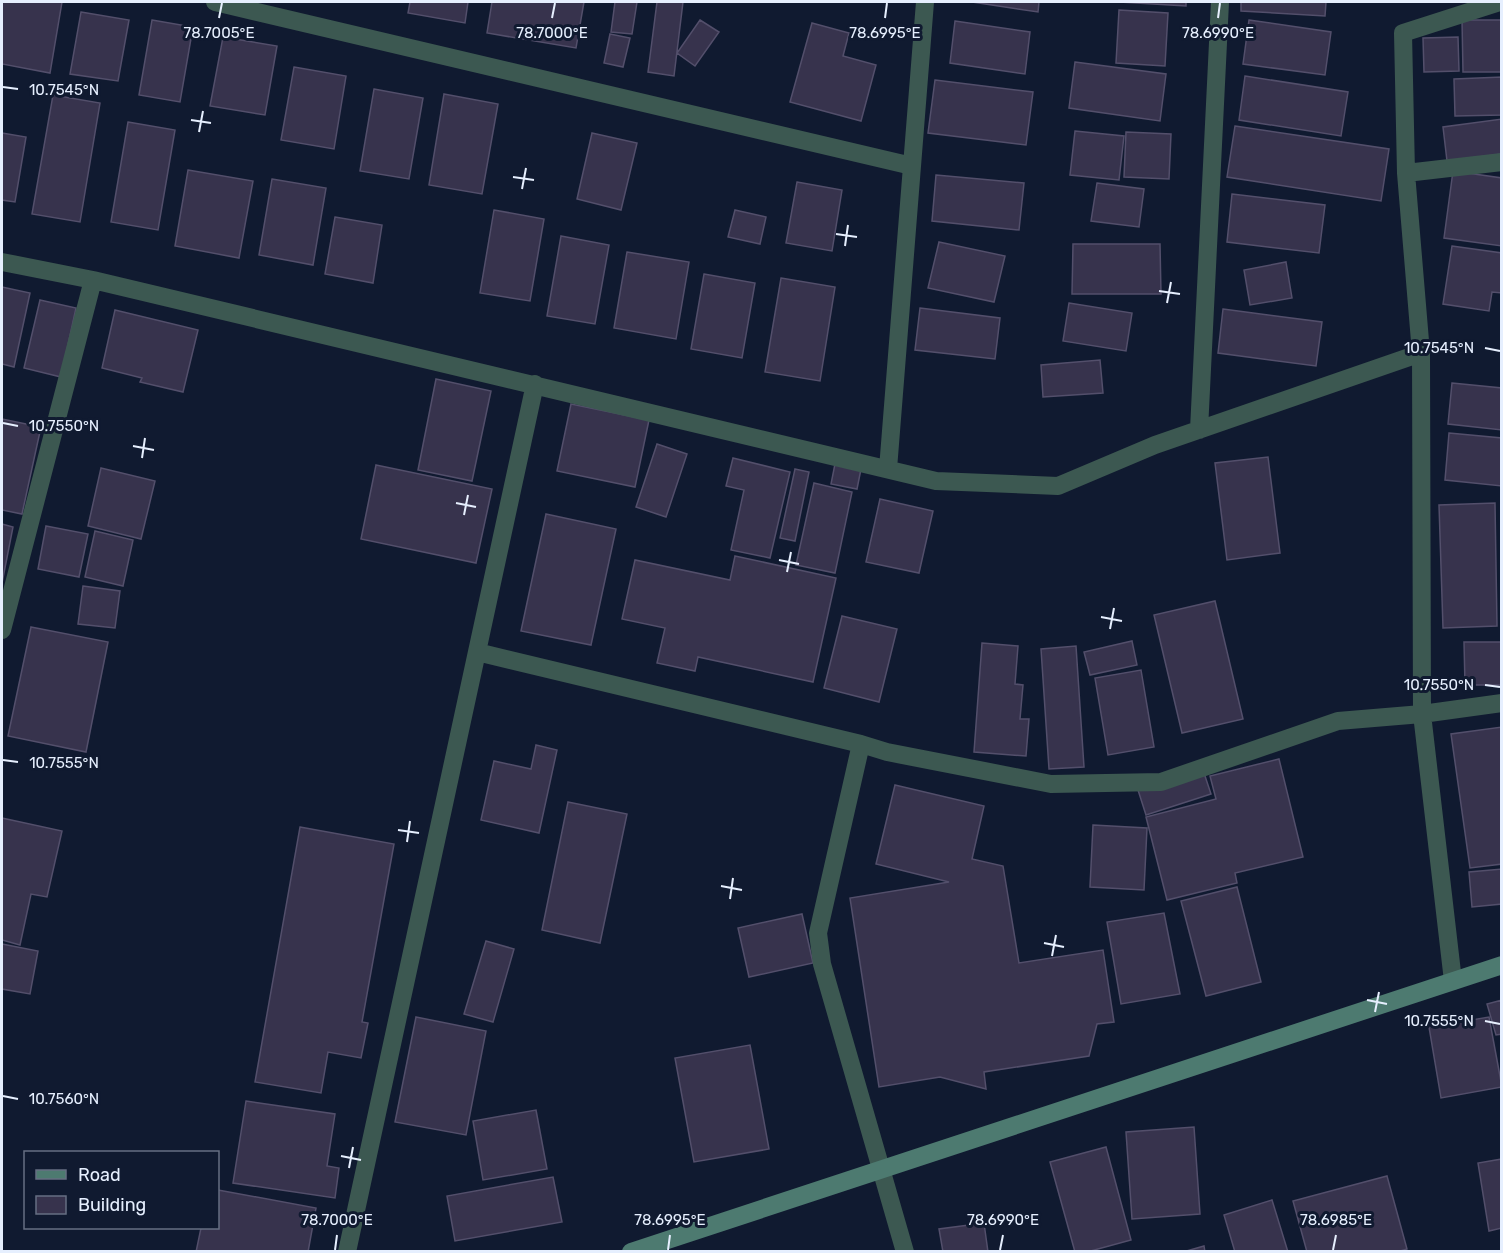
<svg xmlns="http://www.w3.org/2000/svg" width="1503" height="1253" font-family="Rubik,sans-serif">
  <rect width="100%" height="100%" fill="#101a30"/>
  <path fill="#37334d" stroke="#534f6b" stroke-width="1.5" d="M2 2H62L50 73 2 64Z
    M410 2H468L465 23 408 13Z
    M492 2H584L576 48 487 33Z
    M615 2H637L632 34 611 32Z
    M657 2H683L674 76 648 72Z
    M972 2H1039L1038 12Z
    M1119 2H1186V6Z
    M1241 2H1326L1325 16 1241 11Z
    M1119 10 1168 13 1165 66 1116 63Z
    M81 12 129 20 118 81 70 74Z
    M152 20 193 27 180 102 139 95Z
    M700 20 719 32 695 66 677 53Z
    M1249 20 1331 32 1325 75 1243 64Z
    M1462 20H1502V72H1463Z
    M955 21 1030 32 1025 74 950 63Z
    M812 23 849 33 843 56 876 65 861 121 790 102Z
    M610 34 630 38 623 67 604 63Z
    M223 37 277 46 265 115 210 106Z
    M1458 37 1459 71 1424 72 1423 38Z
    M1075 62 1166 74 1160 121 1069 108Z
    M294 67 346 76 334 149 281 140Z
    M1245 76 1348 92 1341 136 1239 120Z
    M1502 77V115L1455 116 1454 79Z
    M935 80 1033 92 1026 145 928 133Z
    M374 89 423 98 409 179 360 171Z
    M444 94 498 104 482 194 429 185Z
    M53 95 100 103 80 222 32 214Z
    M1502 119V154L1447 161 1443 127Z
    M128 122 175 130 158 230 111 222Z
    M1235 126 1389 149 1381 201 1227 177Z
    M1075 131 1124 136 1119 180 1070 175Z
    M1126 132 1171 134 1169 179 1124 177Z
    M2 133 26 137 15 202 2 200Z
    M592 133 637 143 621 210 577 199Z
    M188 170 253 181 239 258 175 246Z
    M1453 171 1502 178V246L1444 238Z
    M936 175 1024 183 1019 230 932 221Z
    M272 179 326 188 313 265 259 255Z
    M797 182 842 190 832 251 786 243Z
    M1097 183 1144 189 1139 227 1091 221Z
    M1232 194 1325 205 1319 253 1227 242Z
    M494 210 544 219 530 301 480 293Z
    M735 210 766 217 760 244 728 237Z
    M335 217 382 225 373 283 325 274Z
    M561 236 609 245 595 324 547 316Z
    M939 242 1005 256 994 302 928 288Z
    M1073 244H1160L1161 294H1072Z
    M1452 246 1502 253V293L1492 292 1489 311 1443 304Z
    M627 252 689 262 676 339 614 328Z
    M1286 262 1292 298 1250 305 1244 270Z
    M704 274 755 283 742 358 691 349Z
    M781 278 835 287 820 381 765 372Z
    M2 287 30 293 14 367 2 364Z
    M40 300 76 308 61 377 24 368Z
    M1069 303 1132 313 1126 351 1063 341Z
    M920 308 1000 318 995 359 915 350Z
    M1223 309 1322 322 1316 366 1218 353Z
    M115 310 198 330 183 392 140 382 142 378 102 368Z
    M1100 360 1103 393 1043 397 1041 365Z
    M436 379 491 391 472 481 418 470Z
    M1452 383 1502 388V430L1448 424Z
    M571 404 649 420 635 487 557 471Z
    M2 419 41 427 22 514 2 510Z
    M1449 433 1502 438V486L1445 480Z
    M657 444 687 454 666 517 636 507Z
    M1268 457 1280 553 1227 560 1215 463Z
    M733 458 790 472 770 558 731 550 744 490 726 486Z
    M836 459 862 464 857 489 831 484Z
    M376 465 492 489 476 563 361 539Z
    M101 468 155 481 141 539 88 526Z
    M795 469 809 472 795 541 780 538Z
    M814 483 852 492 835 573 796 565Z
    M880 499 933 511 919 573 866 562Z
    M1495 503 1497 626 1443 628 1439 505Z
    M546 514 616 529 591 645 521 631Z
    M2 524 13 527 2 583Z
    M46 526 88 534 79 577 38 569Z
    M95 531 133 540 123 586 85 577Z
    M735 556 836 578 813 682 698 657 695 671 657 663 665 628 622 619 635 560 730 580Z
    M83 586 120 591 115 628 78 624Z
    M1215 601 1243 719 1182 733 1154 615Z
    M842 616 897 629 879 702 824 688Z
    M31 627 108 642 86 752 8 736Z
    M1132 641 1137 665 1090 675 1084 652Z
    M1464 642H1502V685H1465Z
    M982 643 1018 646 1015 684 1023 685 1020 719H1029L1026 756 974 752Z
    M1076 646 1084 767 1049 769 1041 649Z
    M1141 670 1154 747 1108 755 1095 678Z
    M1502 727V864L1470 868 1451 734Z
    M536 745 557 750 539 833 481 820 494 761 531 769Z
    M1279 759 1303 857 1235 873 1237 883 1167 900 1146 817 1216 799 1210 776Z
    M1203 770 1211 794 1146 815 1138 790Z
    M895 785 984 806 972 859 1003 866 1019 963 1103 950 1114 1022 1097 1024 1089 1056 984 1072 986 1089 940 1077 879 1087 850 898 949 882 876 864Z
    M568 802 627 814 600 943 542 930Z
    M2 818 62 831 47 897 31 894 20 945 2 940Z
    M1093 825 1147 828 1144 890 1090 887Z
    M300 827 394 844 362 1022 368 1023 361 1058 328 1052 321 1093 255 1082Z
    M1502 869V904L1472 907 1469 872Z
    M1237 887 1261 982 1206 996 1181 901Z
    M1164 913 1180 994 1121 1004 1107 922Z
    M802 914 813 963 749 977 738 928Z
    M486 941 514 949 493 1022 464 1014Z
    M2 944 38 951 30 994 2 989Z
    M1502 1000V1034L1496 1035 1487 1004Z
    M416 1017 486 1031 466 1135 395 1122Z
    M1489 1017 1502 1087 1441 1098 1429 1027Z
    M750 1045 769 1149 694 1162 675 1058Z
    M246 1101 335 1114 327 1166 339 1168 335 1198 233 1183Z
    M536 1110 547 1169 483 1180 473 1121Z
    M1194 1127 1200 1214 1132 1219 1126 1132Z
    M1106 1147 1131 1240 1087 1252H1075L1050 1162Z
    M1502 1159V1228L1489 1231 1478 1163Z
    M1387 1176 1407 1249 1397 1252H1307L1293 1201Z
    M553 1177 562 1222 455 1241 447 1196Z
    M218 1190 316 1208 308 1252H196L201 1228H218Z
    M1272 1200 1288 1252H1235L1224 1215Z
    M984 1223 988 1252H943L939 1229Z
    M1204 1246 1205 1252H1183Z"/>
  <g fill="none" stroke-linecap="round" stroke-linejoin="round">
    <path stroke="#3c5851" stroke-width="18" d="M215 2 912 166
      M1406 173 1502 162
      M2 262 93 280 936 481 1058 486 1155 445 1421 353
      M1199 430 1220 2
      M888 469 925 2
      M2 630 93 280
      M477 652 861 744 887 752 1051 784 1161 782 1338 721 1422 714 1502 703
      M861 744 818 933 822 964 905 1252
      M1453 981 1422 714 1421 353 1406 173 1403 33 1500 2
      M347 1252 535 384"/>
    <path stroke="#4d7a70" stroke-width="18" d="M631 1252 1502 965"/>
  </g>
  <path fill="none" stroke="#e6effe" stroke-width="2" d="M219 18 222 3M552 18 555 3M885 18 887 3M1218 18 1220 3M3 87 18 89M191 120 211 123M199 132 203 111M513 177 534 180M522 189 526 168M836 234 857 237M845 246 848 225M1159 291 1180 294M1167 303 1171 282M1485 348 1500 351M3 423 18 426M133 446 154 450M142 458 145 438M456 503 476 507M464 515 468 495M779 560 799 564M787 572 791 552M1101 617 1122 621M1110 629 1114 608M1485 685 1500 687M3 760 18 762M398 830 419 833M407 842 410 821M721 886 742 890M730 899 733 878M1044 943 1064 947M1052 956 1056 935M1367 1000 1387 1004M1375 1012 1379 992M1485 1021 1500 1024M3 1096 18 1099M341 1156 361 1160M349 1168 353 1147M335 1250 337 1235M668 1250 670 1235M1000 1250 1003 1235M1333 1250 1336 1235"/>
  <g font-size="15" text-anchor="middle" fill="#e6effe" stroke="#101a30" stroke-width="6" stroke-linejoin="round" paint-order="stroke">
    <text x="219" y="38">78.7005°E</text>
    <text x="552" y="38">78.7000°E</text>
    <text x="885" y="38">78.6995°E</text>
    <text x="1218" y="38">78.6990°E</text>
    <text x="64" y="95">10.7545°N</text>
    <text x="1439" y="353">10.7545°N</text>
    <text x="64" y="431">10.7550°N</text>
    <text x="1439" y="690">10.7550°N</text>
    <text x="64" y="768">10.7555°N</text>
    <text x="1439" y="1026">10.7555°N</text>
    <text x="64" y="1104">10.7560°N</text>
    <text x="337" y="1225">78.7000°E</text>
    <text x="670" y="1225">78.6995°E</text>
    <text x="1003" y="1225">78.6990°E</text>
    <text x="1336" y="1225">78.6985°E</text>
  </g>
  <rect width="1503" height="1253" fill="none" stroke="#e6effe" stroke-width="6"/>
  <rect x="24" y="1151" width="195" height="78" fill="#101a30" stroke="#666f82" stroke-width="1.5"/>
  <rect x="36" y="1170" width="30" height="9" fill="#4d7a70" stroke="#666f82" stroke-width="1.5"/>
  <text x="78" y="1181" font-size="18" fill="#e6effe">Road</text>
  <rect x="36" y="1196" width="30" height="18" fill="#37334d" stroke="#666f82" stroke-width="1.5"/>
  <text x="78" y="1211" font-size="18" fill="#e6effe">Building</text>
</svg>
